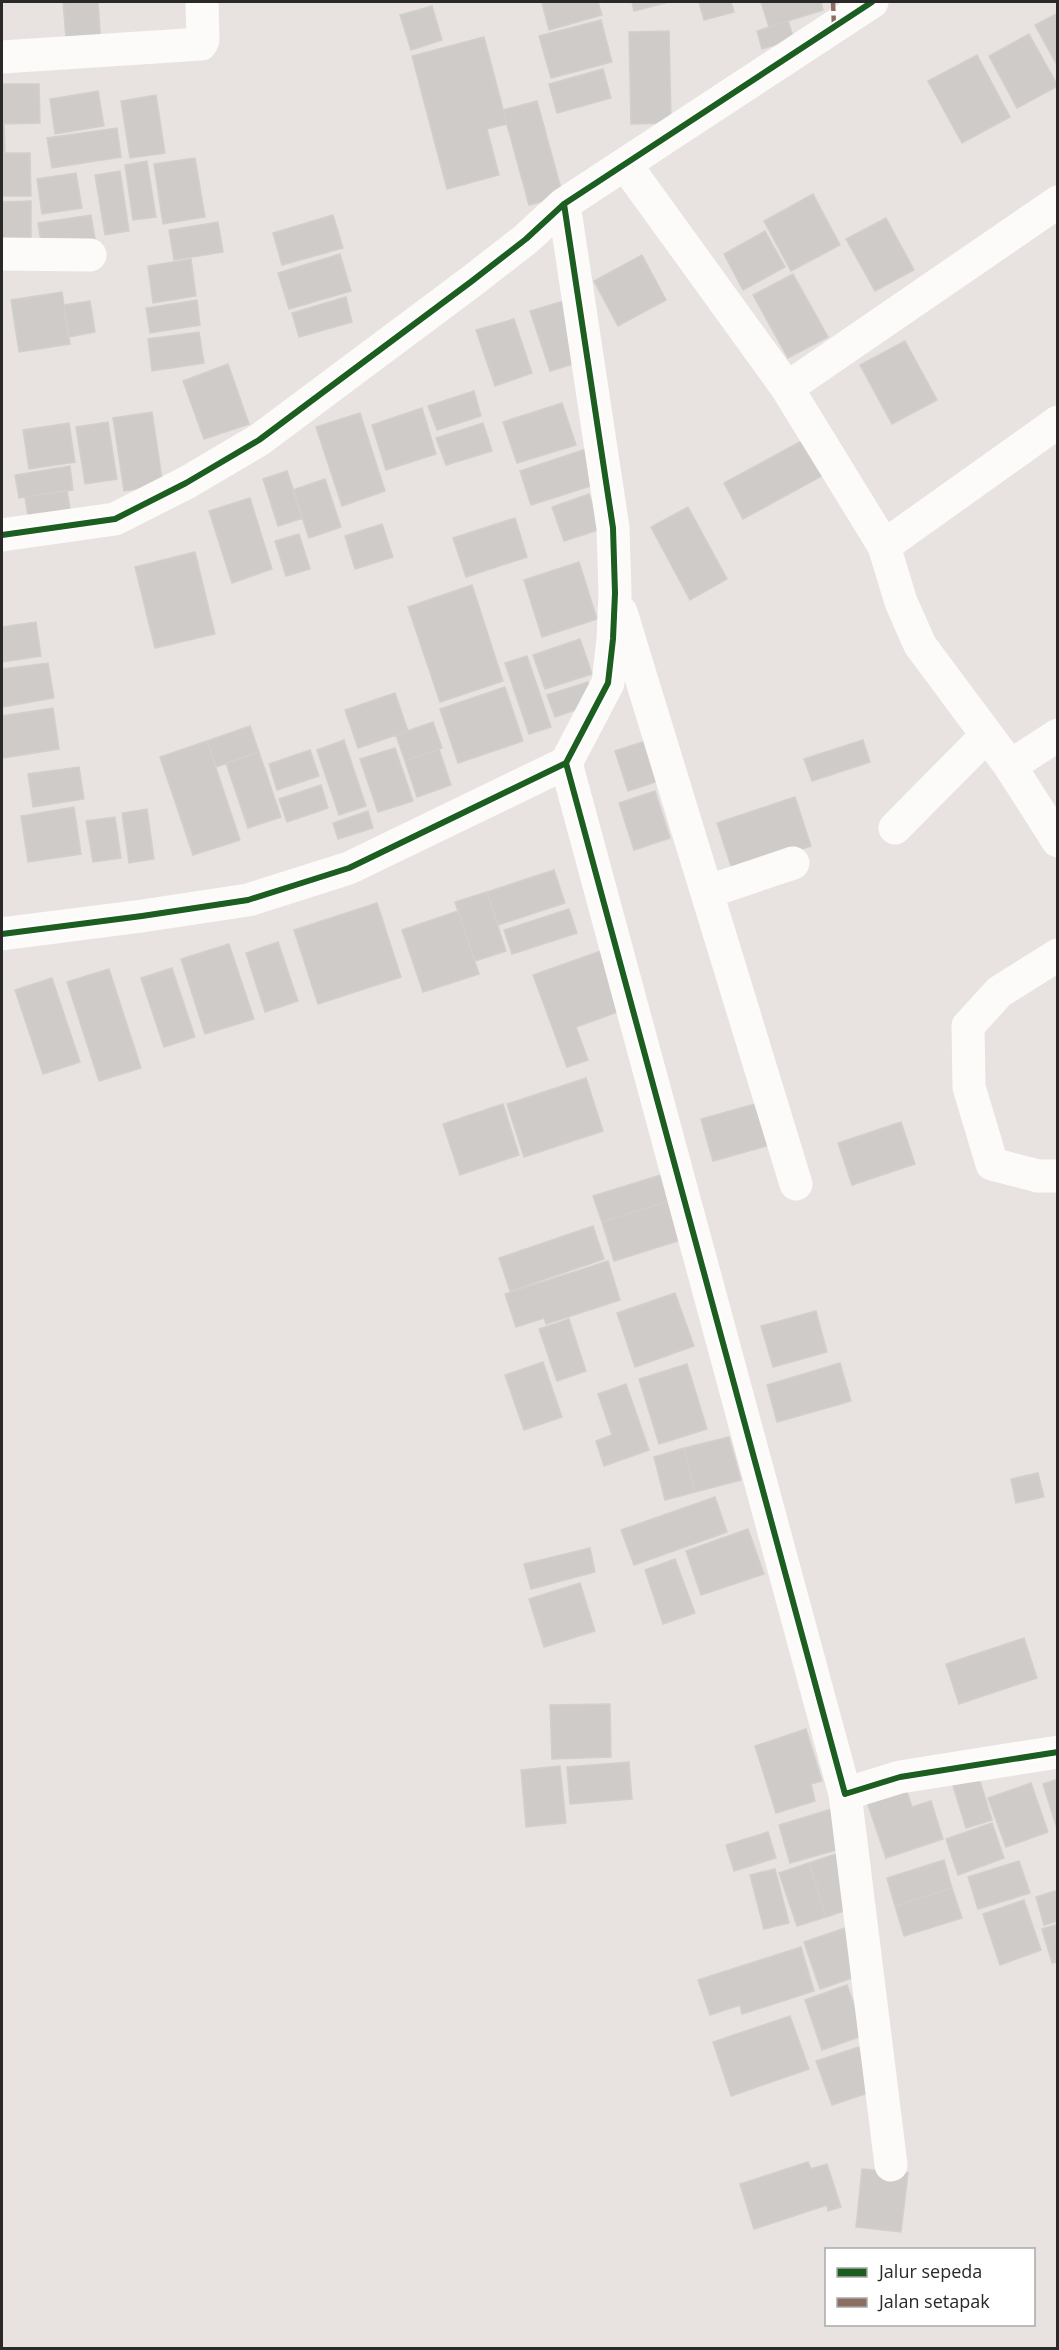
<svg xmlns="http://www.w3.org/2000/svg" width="1059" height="2350" font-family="'Open Sans',sans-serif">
  <rect width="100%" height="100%" fill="#e8e3e0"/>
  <path fill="#cfcbc9" stroke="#d3cfcc" stroke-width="1.5" d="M63 2H98L101 47 67 50Z
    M547 2H598L602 15 549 30 542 3Z
    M632 2H669L634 11Z
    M699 2H731L734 12 704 20Z
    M761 2H821L823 10 769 27Z
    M432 6 442 40 411 50 400 15Z
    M1058 13V67L1035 25Z
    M601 20 612 62 551 78 539 36Z
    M788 21 794 39 762 49 757 31Z
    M669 31 671 123 631 124 629 32Z
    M1029 34 1058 86 1017 108 989 56Z
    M484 37 507 124 487 129 499 175 447 189 412 56Z
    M977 55 1010 117 962 143 928 81Z
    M603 69 611 98 557 113 549 84Z
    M2 84H39L40 123 2 124Z
    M98 91 104 126 55 134 50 99Z
    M156 95 165 153 130 158 121 101Z
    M537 101 563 196 529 205 503 110Z
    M2 125H4L5 153H2Z
    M117 128 121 157 52 168 47 138Z
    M2 153H30L31 196H2Z
    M195 158 205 217 163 224 154 164Z
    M147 161 156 217 133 220 125 165Z
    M120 171 129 231 105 235 95 175Z
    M76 173 82 208 42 214 37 179Z
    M813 194 840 245 791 271 764 221Z
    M31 201V243H2V202Z
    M91 215 95 239 42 248 38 223Z
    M333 215 343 248 282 265 273 233Z
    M886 218 914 270 875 291 846 239Z
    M218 222 223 252 174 260 169 230Z
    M765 231 785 267 743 290 724 254Z
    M340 254 351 291 289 309 278 273Z
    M642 255 666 300 618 326 594 281Z
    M191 259 196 296 153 303 148 266Z
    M793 274 828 337 788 358 753 295Z
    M62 292 70 344 19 352 11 300Z
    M346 297 352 322 299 337 292 313Z
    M197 300 200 325 150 333 146 308Z
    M90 301 95 332 68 337 64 305Z
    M564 301 583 361 550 371 530 311Z
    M514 319 532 373 495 386 476 330Z
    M199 332 204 363 152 371 148 339Z
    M905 341 937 400 892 424 860 365Z
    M228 364 249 424 204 439 183 381Z
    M474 391 481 416 437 430 428 406Z
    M562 403 576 445 517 463 503 422Z
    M422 408 436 454 386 470 372 425Z
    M152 412 163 485 124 491 113 418Z
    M360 413 385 491 342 506 316 427Z
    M108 422 117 479 85 484 76 427Z
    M69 423 75 462 29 469 23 430Z
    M483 423 492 451 446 465 436 438Z
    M809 437 829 472 743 519 724 483Z
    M589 448 600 483 531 505 520 471Z
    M70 466 73 490 19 498 15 475Z
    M287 471 303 518 278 526 263 479Z
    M325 479 341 527 309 538 293 490Z
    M67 490 71 515 29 522 25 497Z
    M589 494 601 529 564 541 552 507Z
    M250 498 272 569 232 583 209 511Z
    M688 507 727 579 690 600 651 527Z
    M515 518 527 557 466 577 453 538Z
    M382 524 393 557 355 569 345 536Z
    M299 534 310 569 286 576 275 541Z
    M195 552 215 634 155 648 135 567Z
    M579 562 597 619 542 637 524 580Z
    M472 585 503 681 440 702 408 607Z
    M36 622 41 656 2 662V627Z
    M580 639 592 674 545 689 533 655Z
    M527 656 551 727 529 734 505 663Z
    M48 663 54 698 2 707V669Z
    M588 682 595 703 555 717 547 695Z
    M505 687 523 741 458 763 440 709Z
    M395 693 408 731 358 748 345 710Z
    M53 708 59 749 2 758V716Z
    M433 722 442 748 405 761 396 735Z
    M250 726 259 752 216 767 207 741Z
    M667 734 680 774 628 791 615 751Z
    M344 740 366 806 339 815 317 750Z
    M863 740 870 762 812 781 804 759Z
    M207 741 240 840 193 855 160 757Z
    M395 748 413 801 378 812 360 759Z
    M439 749 451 785 417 797 405 761Z
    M310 750 319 776 277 790 269 764Z
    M259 752 281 817 248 828 226 763Z
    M79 767 84 799 33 807 28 774Z
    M321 785 328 808 287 822 279 799Z
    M655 791 670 838 634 850 619 803Z
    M795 797 811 846 733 872 717 823Z
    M74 807 81 854 28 862 21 816Z
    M147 809 154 859 129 863 122 813Z
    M368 811 373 828 338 839 333 823Z
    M115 817 121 858 93 862 86 821Z
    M554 870 565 903 498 925 487 892Z
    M487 892 506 951 475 961 455 902Z
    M377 903 401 977 318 1004 294 930Z
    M569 909 577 933 512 954 504 930Z
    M458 911 479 974 423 992 402 930Z
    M278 942 298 1001 265 1012 246 953Z
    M229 944 254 1019 205 1034 181 959Z
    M601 951 623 1010 576 1027 588 1060 567 1067 533 975Z
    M172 968 195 1037 164 1047 141 978Z
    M109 969 141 1068 99 1081 67 982Z
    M52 978 80 1062 43 1074 15 990Z
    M586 1078 603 1131 524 1157 507 1104Z
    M780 1097 791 1139 713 1161 701 1119Z
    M503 1104 519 1155 460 1175 443 1124Z
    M901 1122 915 1164 852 1185 838 1143Z
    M664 1174 672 1200 602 1222 593 1196Z
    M672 1200 684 1239 614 1261 602 1222Z
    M593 1226 604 1259 510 1291 499 1258Z
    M608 1261 620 1300 546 1324 544 1318 516 1327 505 1294Z
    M675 1293 694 1346 635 1367 617 1313Z
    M816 1311 827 1352 773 1367 761 1326Z
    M569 1319 586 1371 557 1381 539 1329Z
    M543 1362 562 1417 524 1430 505 1375Z
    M840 1363 851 1401 777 1422 767 1385Z
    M687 1364 707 1429 659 1444 639 1379Z
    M626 1384 649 1450 604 1466 596 1441 612 1435 598 1394Z
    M729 1437 741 1480 695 1492 684 1448Z
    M684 1448 695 1492 665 1500 654 1457Z
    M1038 1473 1044 1497 1016 1503 1011 1479Z
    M715 1497 727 1532 634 1565 621 1530Z
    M748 1529 764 1574 701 1595 686 1551Z
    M590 1548 595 1572 531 1589 524 1564Z
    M675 1559 695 1613 663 1624 645 1570Z
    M580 1583 595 1631 544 1647 529 1599Z
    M1024 1638 1037 1678 959 1704 946 1664Z
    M610 1704 611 1757 552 1759 550 1705Z
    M806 1729 822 1781 811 1784 815 1801 776 1813 755 1746Z
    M629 1762 632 1799 570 1804 567 1767Z
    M560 1766 566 1823 526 1827 521 1770Z
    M979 1778 992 1820 966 1828 953 1786Z
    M1058 1779V1832L1043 1784Z
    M1031 1783 1048 1832 1006 1847 988 1798Z
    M905 1786 912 1807 931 1801 943 1839 886 1858 866 1799Z
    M835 1808 847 1847 790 1863 779 1825Z
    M992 1823 1004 1858 958 1875 946 1839Z
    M768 1832 776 1858 734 1871 726 1845Z
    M836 1854 853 1908 826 1917 809 1863Z
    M944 1860 952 1888 895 1906 887 1878Z
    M1019 1861 1030 1893 978 1909 968 1877Z
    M809 1863 826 1917 797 1926 779 1873Z
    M775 1869 789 1923 764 1929 750 1875Z
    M952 1888 962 1918 904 1936 895 1906Z
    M1058 1890V1921L1044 1925 1036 1897Z
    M1024 1900 1041 1950 1000 1965 983 1914Z
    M1058 1924V1962L1052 1963 1042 1929Z
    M851 1926 867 1973 820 1989 804 1942Z
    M801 1947 814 1991 742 2014 740 2005 710 2015 698 1980Z
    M847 1985 865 2035 822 2050 805 2000Z
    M790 2016 809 2069 731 2096 713 2042Z
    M859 2047 874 2091 832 2105 816 2061Z
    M808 2162 811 2169 827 2164 841 2207 828 2211 827 2205 754 2229 740 2184Z
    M862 2169 908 2173 901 2232 856 2227Z"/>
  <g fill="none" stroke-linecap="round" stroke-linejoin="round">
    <path stroke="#fcfbfa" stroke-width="33" d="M2 57 201 44 203 40 202 2
      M625 164 787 388 884 546 901 602 920 645 1010 766
      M2 254 90 255
      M787 388 1058 202
      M2 535 115 519 186 483 259 440 472 281 526 239 564 204 872 2
      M884 546 1058 422
      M621 612 796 1184
      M1058 735 1010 766 1058 841
      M566 763 845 1794 900 1777 1058 1752
      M895 828 987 735
      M707 892 793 863
      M2 934 142 916 248 900 349 868 566 763 608 683 613 639 615 593 613 528 564 204
      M1058 955 999 992 968 1026 969 1087 992 1164 1038 1176H1058
      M845 1794 891 2165"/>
    <path stroke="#8d6e63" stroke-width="4.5" stroke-dasharray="9 4.5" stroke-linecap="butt" d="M833 2 834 26"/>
    <defs>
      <path id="cycleway" d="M2 535 115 519 186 483 259 440 472 281 526 239 564 204 872 2
        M566 763 845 1794 900 1777 1058 1752
        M2 934 142 916 248 900 349 868 566 763 608 683 613 639 615 593 613 528 564 204"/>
    </defs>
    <use href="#cycleway" stroke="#fff" stroke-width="10"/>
    <use href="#cycleway" stroke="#1b5e20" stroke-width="6"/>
  </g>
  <rect width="1059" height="2350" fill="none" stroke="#292929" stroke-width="6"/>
  <rect x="825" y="2248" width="210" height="78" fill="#ffffff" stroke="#a9a9a9" stroke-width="1.5"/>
  <rect x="837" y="2268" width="30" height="9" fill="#1b5e20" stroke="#a9a9a9" stroke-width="1.5"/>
  <text x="879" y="2278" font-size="18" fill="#292929">Jalur sepeda</text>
  <rect x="837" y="2298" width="30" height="9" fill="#8d6e63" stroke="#a9a9a9" stroke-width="1.5"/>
  <text x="879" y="2308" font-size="18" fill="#292929">Jalan setapak</text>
</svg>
